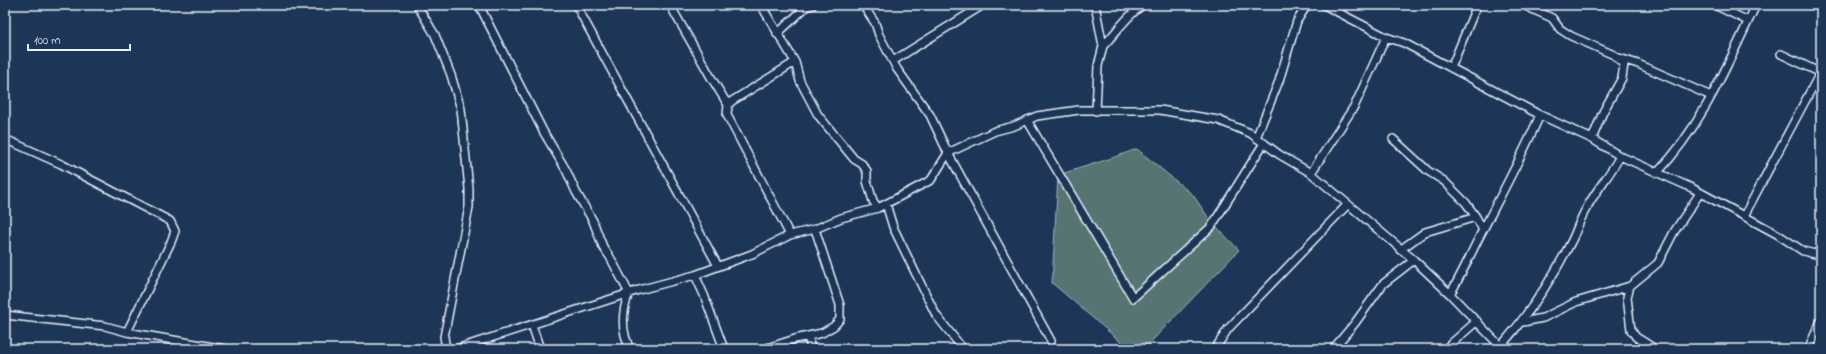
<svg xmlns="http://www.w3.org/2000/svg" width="1826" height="354" font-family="'Indie Flower',sans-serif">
  <rect width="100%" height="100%" fill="#1d3557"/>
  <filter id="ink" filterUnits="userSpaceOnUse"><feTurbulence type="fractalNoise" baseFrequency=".025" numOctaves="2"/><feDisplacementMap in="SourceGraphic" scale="8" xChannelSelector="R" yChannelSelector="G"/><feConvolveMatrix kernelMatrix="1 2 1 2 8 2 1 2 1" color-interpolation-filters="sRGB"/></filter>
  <g filter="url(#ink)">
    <path fill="#567472" stroke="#9fb2b5" d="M1137 149 1193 195 1210 220 1239 250 1144 349H1129L1052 283 1058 175 1106 160Z"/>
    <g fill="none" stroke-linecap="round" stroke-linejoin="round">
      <defs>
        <path id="street" d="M417 5 435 35 451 75 461 109 469 189V207L444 337 446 349
          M479 5 543 131 566 170 576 192 593 221 603 247 610 257 629 293C622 311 621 331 630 349
          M576 5 718 266
          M670 5 712 79 728 105
          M761 5 795 62 800 81 818 115 854 159 862 164 867 171V181L873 201 878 208
          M863 5 875 23 879 35 897 69 930 115 948 153 1051 341
          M1095 5 1103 46 1098 66 1096 111
          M1324 5 1386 37 1404 43 1540 115 1592 139 1620 156 1692 188 1777 234 1803 251 1815 254 1821 250
          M1523 5 1552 18 1560 29 1571 36 1614 55 1624 64 1622 78 1603 112 1592 139
          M1715 5 1748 21
          M777 34 807 6 813 5
          M1103 46C1116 33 1127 15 1143 5
          M1781 54 1821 73
          M1619 58 1638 64 1711 96
          M893 61 983 5
          M1451 68 1477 5
          M1027 120 1133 298 1211 227 1264 143
          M1256 138 1279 81 1297 21 1307 5
          M5 139 61 164 170 221 175 231 171 242 127 332
          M1393 139 1428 171 1444 181 1466 203 1476 217
          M1311 173 1355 105 1386 37
          M1657 173C1703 125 1728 63 1756 5
          M886 204 893 227 936 315 963 349
          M1744 216 1820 73
          M790 235 727 115 728 105 732 101 795 62
          M1400 250 1425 232 1476 217 1483 230
          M695 275 704 295 724 349
          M1450 294C1463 273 1472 250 1484 228 1503 191 1523 154 1540 115
          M5 315 105 326 127 332 225 349
          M1523 322 1543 318 1576 302 1630 286
          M532 325 540 349
          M808 336 811 349
          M1501 346C1529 314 1553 278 1572 240 1577 230 1580 219 1586 209 1596 190 1610 175 1620 156
          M456 349 639 290 695 275 752 254 790 235 815 229 841 218 878 208 931 180 948 153 995 131 1014 126 1037 116 1079 110H1160L1218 120 1250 133 1280 155 1311 173 1414 260 1450 294 1503 349
          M764 349 795 339 822 333 834 326 840 319V305L815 229
          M1215 349 1228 329 1348 204
          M1333 349 1355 323 1383 284 1414 260
          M1445 349 1477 321
          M1655 349 1636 337 1631 330 1627 297 1630 286 1658 263 1674 232 1700 193
          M1808 349 1821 321"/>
      </defs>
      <use href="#street" stroke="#e8f1f8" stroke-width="10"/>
      <use href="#street" stroke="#1d3557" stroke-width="7"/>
    </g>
  </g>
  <rect width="1826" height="354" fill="none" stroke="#1d3557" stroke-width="20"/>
  <rect x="10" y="10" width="1806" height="334" fill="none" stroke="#e8f1f8" stroke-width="1.5" filter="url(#ink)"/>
  <path d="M28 44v6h102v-6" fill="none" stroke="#e8f1f8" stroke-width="2"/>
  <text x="34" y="44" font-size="12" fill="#e8f1f8" stroke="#1d3557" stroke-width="3" paint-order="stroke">100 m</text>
</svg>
